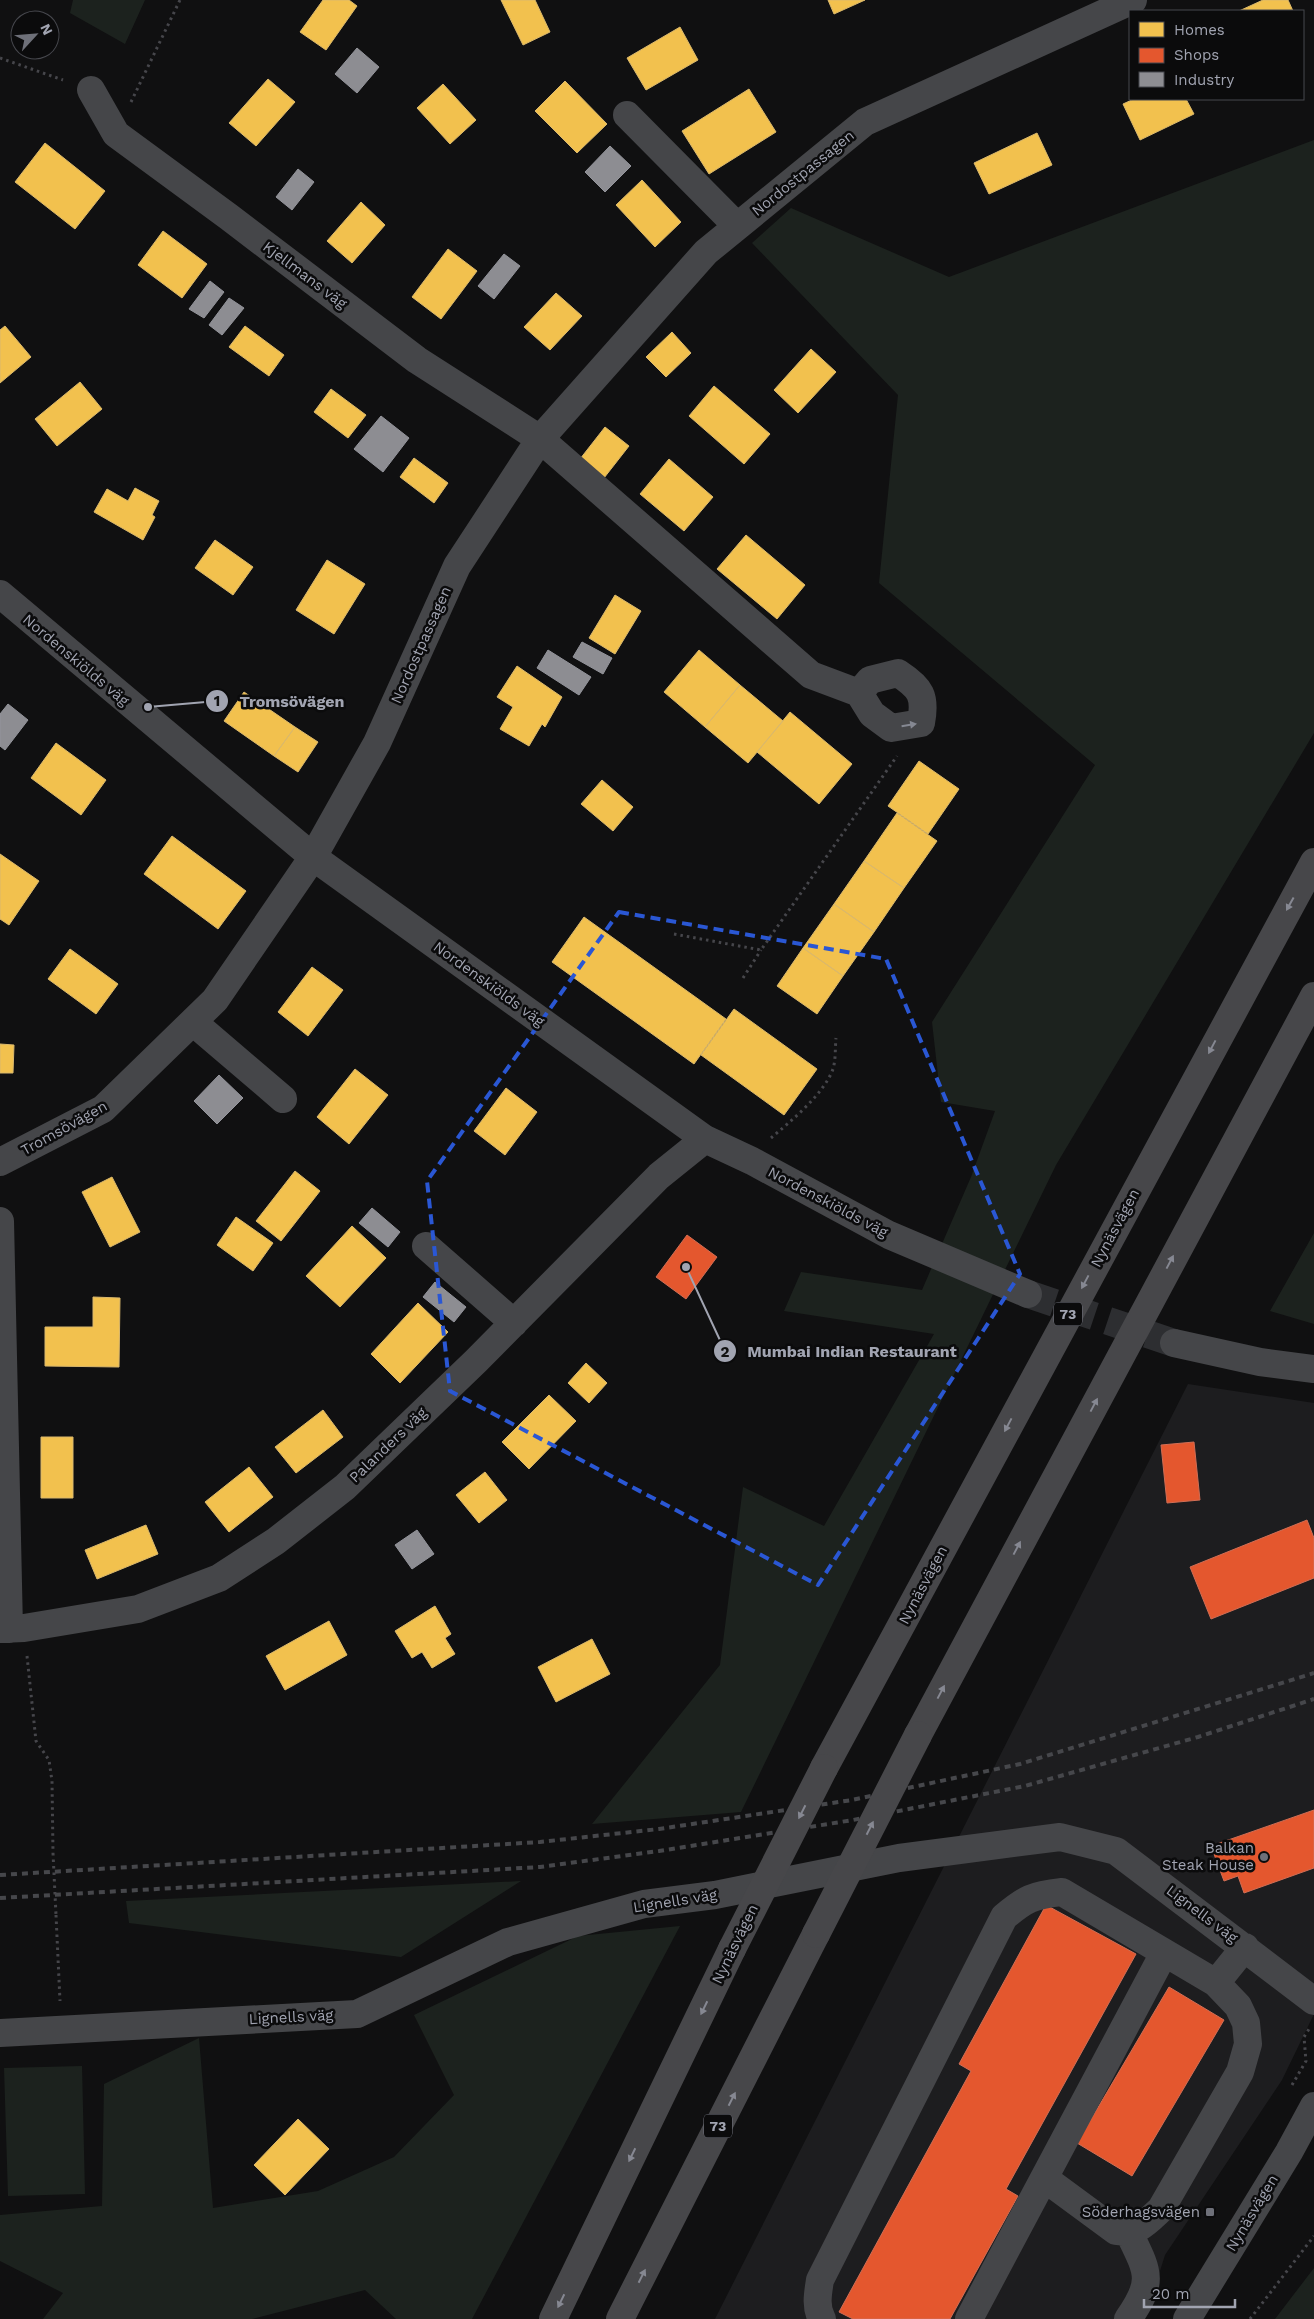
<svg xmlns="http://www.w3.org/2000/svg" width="1314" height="2319" font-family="'Work Sans',sans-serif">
  <rect width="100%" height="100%" fill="#101011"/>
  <path fill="#1d1d1f" d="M1188 1384 1314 1403V2014L1282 2080 1165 2255 1145 2319H715Z"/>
  <path fill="#1c221e" d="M73 0H145L125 44 70 13Z
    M1314 140V733L1056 1165 741 1812 592 1824 720 1665 743 1487 824 1526 934 1334 784 1311 801 1272 922 1290 971 1177 995 1111 941 1102 932 1022 1095 765 879 583 898 395 752 243 791 208 949 277Z
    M1314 1233V1324L1270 1311Z
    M521 1881 401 1957 129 1923 126 1901Z
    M680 1926 472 2319H396L365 2290 252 2319H43L63 2293 0 2261V2215L102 2206 104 2084 199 2038 213 2208 318 2191 394 2157 454 2095 414 2015 578 1936Z
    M82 2066 85 2194 8 2196 4 2068Z
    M1314 2268V2319H1275Z"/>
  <path fill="#f2c14e" stroke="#dab86c" d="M323 0H349L357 6 326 50 300 32Z
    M501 0H535L550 32 523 45Z
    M828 0H865L834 14Z
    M1263 0H1288L1293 11H1239Z
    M680 27 698 60 646 90 627 58Z
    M268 79 295 102 256 146 229 123Z
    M565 81 607 124 577 153 535 111Z
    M443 84 476 120 450 144 417 108Z
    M749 89 776 132 709 174 682 131Z
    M1134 99H1186L1194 114 1140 140 1123 104Z
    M1037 133 1052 165 989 194 974 163Z
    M45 143 105 191 75 229 15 182Z
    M642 180 681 222 655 247 616 205Z
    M361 202 385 225 352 263 327 241Z
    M163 231 207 264 182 298 138 265Z
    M448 249 477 271 441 319 412 297Z
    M556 293 582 316 550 350 524 327Z
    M5 326 31 357 0 383V330Z
    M245 326 284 355 269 376 229 347Z
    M672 332 691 353 666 377 646 357Z
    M811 349 836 372 798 413 774 390Z
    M80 382 102 409 57 446 35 419Z
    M714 386 770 434 744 464 689 416Z
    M331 389 366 415 348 438 314 412Z
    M605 427 629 446 604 478 580 459Z
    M414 458 448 483 434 503 400 477Z
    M669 459 713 497 684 531 640 494Z
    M135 488 159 501 152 515 155 517 143 540 94 512 107 489 128 501Z
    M746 535 805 585 777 619 717 569Z
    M215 540 253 567 233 595 195 568Z
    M327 560 365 584 334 634 296 610Z
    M615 595 641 611 615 654 589 638Z
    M699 650 740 685 705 727 664 692Z
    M517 666 562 697 545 727 542 724 529 746 500 729 513 707 497 697Z
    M740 685 783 721 748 763 705 727Z
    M244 692 295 727 274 756 224 721Z
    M790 712 852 764 819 804 757 752Z
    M295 727 318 742 298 772 274 756Z
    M56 743 106 780 81 815 31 778Z
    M919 761 959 789 928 834 888 806Z
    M602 780 633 807 613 831 581 804Z
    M897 813 937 841 904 888 864 861Z
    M172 836 246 891 218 929 144 874Z
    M0 854 39 881 9 925 0 919Z
    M864 861 904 888 874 932 834 904Z
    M834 904 874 932 843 976 803 948Z
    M584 917 726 1019 694 1064 552 962Z
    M803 948 843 976 817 1014 777 986Z
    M70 949 118 984 96 1014 48 979Z
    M312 967 343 990 308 1036 278 1012Z
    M734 1009 817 1069 784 1115 701 1055Z
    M0 1044 14 1045 13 1073H0Z
    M355 1069 388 1095 349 1144 317 1117Z
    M506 1088 537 1112 505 1155 474 1131Z
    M295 1171 320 1191 281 1241 256 1221Z
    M112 1177 140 1232 110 1247 82 1192Z
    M236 1217 273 1243 253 1271 217 1245Z
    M352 1226 386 1258 340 1307 306 1276Z
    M93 1297 120 1298 119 1367 45 1366V1327H93Z
    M418 1303 448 1332 400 1383 371 1354Z
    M586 1363 607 1383 589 1403 568 1383Z
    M549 1395 576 1421 529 1469 502 1442Z
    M323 1410 343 1437 296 1473 275 1447Z
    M41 1437H73V1498H41Z
    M249 1467 273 1497 229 1532 205 1502Z
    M485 1472 507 1500 479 1523 456 1495Z
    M146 1525 158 1554 97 1579 85 1550Z
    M435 1606 451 1634 445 1638 455 1654 432 1668 422 1652 412 1658 395 1631Z
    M329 1621 347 1655 285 1690 266 1656Z
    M592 1639 610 1674 556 1702 538 1667Z
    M298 2119 329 2149 285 2195 254 2165Z"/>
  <path fill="#e4572e" stroke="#d06e55" d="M687 1235 717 1257 686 1299 656 1277Z
    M1194 1442 1200 1500 1167 1503 1161 1445Z
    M1307 1520 1314 1538V1578L1211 1619 1190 1567Z
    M1314 1810V1868L1244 1893 1238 1876 1224 1881 1211 1846Z
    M1046 1905 1136 1954 1006 2189 1018 2196 950 2319H853L839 2312 971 2071 959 2064Z
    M1169 1987 1224 2020 1132 2176 1077 2143Z"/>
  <path fill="#8d8d92" stroke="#93949b" d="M357 48 379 67 357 93 335 74Z
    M610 146 631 166 605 192 585 172Z
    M298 169 314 182 292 210 276 197Z
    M504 254 520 266 494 299 478 286Z
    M210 281 224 292 204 318 189 309Z
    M229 298 244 308 222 335 209 325Z
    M381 416 409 438 383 472 354 449Z
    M582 642 612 658 603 674 573 657Z
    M548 650 591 677 579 695 537 668Z
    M8 704 28 720 5 750 0 746V714Z
    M219 1075 243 1098 217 1124 194 1101Z
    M372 1208 400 1232 388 1247 359 1223Z
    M435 1282 466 1307 454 1322 423 1297Z
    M417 1530 434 1554 412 1569 395 1545Z"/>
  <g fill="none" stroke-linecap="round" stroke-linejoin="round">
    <path stroke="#2d2e31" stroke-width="28" stroke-dasharray="28 14" stroke-linecap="butt" d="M1028 1294 1174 1343"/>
    <path stroke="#46464b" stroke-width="3" stroke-dasharray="2.5 4" stroke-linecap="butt" d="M0 58 63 80
      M131 102 180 0
      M674 934 761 950 897 756
      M743 978 761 950
      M771 1138C791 1121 824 1094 833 1069 836 1059 835 1047 836 1038
      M27 1656 36 1741 49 1760 52 1781 53 1853
      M56 1915 60 2001
      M1292 2085 1306 2061 1304 2037 1309 2029
      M1250 2319 1314 2236"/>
    <path stroke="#454649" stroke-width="28" d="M91 90 116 134 229 217 417 360 540 439 811 675 859 693 872 714 891 728 921 723C926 696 921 688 898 673L870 680 859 693
      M627 115 737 226
      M0 594 313 857 705 1139 752 1161 889 1235 1028 1294
      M193 1022 283 1099
      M0 1162 103 1109 215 1000 313 857 377 743 457 566 540 439 706 252 865 122 1133 0
      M0 1221 9 1629
      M426 1246 514 1323
      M1174 1343 1260 1362 1314 1369
      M0 1629 24 1628 138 1609 219 1578 276 1541 345 1487 476 1361 659 1176 705 1139
      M0 2033 357 2014 508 1942 644 1904 715 1895 899 1858 1060 1837 1116 1851 1314 2001
      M1044 2178 1116 2231C1137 2234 1146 2223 1161 2209L1240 2072 1248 2044 1246 2023 1238 2006 1216 1983
      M822 2319C815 2307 818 2293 820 2280L1004 1917C1025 1899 1033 1895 1062 1892L1216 1983 1245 1947
      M969 2319 1164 1953
      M1128 2319C1155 2281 1148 2272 1129 2233
      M1187 2319 1289 2152 1314 2106"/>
    <path stroke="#47474a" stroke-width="28" d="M918 1735 1314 996
      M824 1768 1314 862
      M553 2319 732 1949
      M620 2319 816 1934"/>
    <path stroke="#46474b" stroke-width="4" stroke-dasharray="6 5" stroke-linecap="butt" d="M0 1875 540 1842 659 1829 852 1800 1020 1764 1314 1673
      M0 1898 540 1867 659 1851 853 1820 1025 1786 1198 1737 1314 1699"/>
    <path stroke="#46464b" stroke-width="3" stroke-dasharray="2.5 4" stroke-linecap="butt" d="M53 1853 56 1915"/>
    <path stroke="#47474a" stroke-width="28" d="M816 1934 918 1735
      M732 1949 824 1768"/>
  </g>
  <defs><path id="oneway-solid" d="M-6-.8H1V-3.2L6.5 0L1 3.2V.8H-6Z" transform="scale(1.25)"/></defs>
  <use fill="#858892" href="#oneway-solid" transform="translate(909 725) rotate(-9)"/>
  <g fill="#868892">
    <use href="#oneway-solid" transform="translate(1290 904) rotate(119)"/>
    <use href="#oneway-solid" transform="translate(1212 1047) rotate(118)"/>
    <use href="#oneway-solid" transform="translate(1170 1262) rotate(-62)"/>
    <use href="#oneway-solid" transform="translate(1085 1282) rotate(118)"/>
    <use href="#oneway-solid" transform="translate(1094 1405) rotate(-62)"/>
    <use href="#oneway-solid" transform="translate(1008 1425) rotate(118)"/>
    <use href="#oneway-solid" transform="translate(1017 1548) rotate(-62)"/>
    <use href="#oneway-solid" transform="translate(941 1692) rotate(-62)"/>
    <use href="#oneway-solid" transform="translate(802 1812) rotate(117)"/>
    <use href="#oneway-solid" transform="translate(870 1828) rotate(-63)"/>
    <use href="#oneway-solid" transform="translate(704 2008) rotate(116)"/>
    <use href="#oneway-solid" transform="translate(732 2099) rotate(-63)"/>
    <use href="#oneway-solid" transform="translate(632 2155) rotate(116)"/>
    <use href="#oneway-solid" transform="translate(642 2276) rotate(-63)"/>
    <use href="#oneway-solid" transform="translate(561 2301) rotate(116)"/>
  </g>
  <path fill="none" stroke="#2a57d4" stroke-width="4" stroke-dasharray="10 6" stroke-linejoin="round" d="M619 912 886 959 1020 1274 818 1585 450 1391 427 1181Z"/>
  <g fill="#6e7079" stroke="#0b0b0c" stroke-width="2">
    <circle cx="1264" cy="1857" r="5"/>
    <rect x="1205" y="2207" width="10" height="10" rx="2.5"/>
  </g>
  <g text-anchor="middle" stroke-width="5" stroke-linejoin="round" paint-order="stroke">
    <g fill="#0b0b0c" stroke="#747680" stroke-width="1">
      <rect x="1054" y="1302.5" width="28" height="23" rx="4"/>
      <rect x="704" y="2114.5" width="28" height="23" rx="4"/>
    </g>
    <g font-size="14" font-weight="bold" fill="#a1a4b1">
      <text x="1068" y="1319">73</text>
      <text x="718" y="2131">73</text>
    </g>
    <g font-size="15" fill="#a1a4b1" stroke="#0b0b0c">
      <text transform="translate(803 173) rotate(-39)" y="5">Nordostpassagen</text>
      <text transform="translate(305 275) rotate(37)" y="5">Kjellmans väg</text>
      <text transform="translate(421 645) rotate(-66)" y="5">Nordostpassagen</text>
      <text transform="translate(76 660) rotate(40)" y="5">Nordenskiölds väg</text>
      <text transform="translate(489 984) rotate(36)" y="5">Nordenskiölds väg</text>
      <text transform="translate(64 1128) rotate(-29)" y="5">Tromsövägen</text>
      <text transform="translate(828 1202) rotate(28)" y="5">Nordenskiölds väg</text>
      <text transform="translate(1115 1228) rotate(-62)" y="5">Nynäsvägen</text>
      <text transform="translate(388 1445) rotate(-44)" y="5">Palanders väg</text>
      <text transform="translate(923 1585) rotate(-62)" y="5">Nynäsvägen</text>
      <text transform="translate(675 1901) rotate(-9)" y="5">Lignells väg</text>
      <text transform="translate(1202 1914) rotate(37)" y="5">Lignells väg</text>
      <text transform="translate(735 1944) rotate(-64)" y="5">Nynäsvägen</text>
      <text transform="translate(291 2017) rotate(-3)" y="5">Lignells väg</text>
      <text transform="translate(1252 2213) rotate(-59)" y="5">Nynäsvägen</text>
    </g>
    <g font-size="15" fill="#a1a4b1" stroke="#0b0b0c" text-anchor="end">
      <text x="1254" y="1853">Balkan<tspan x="1254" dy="17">Steak House</tspan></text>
      <text x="1200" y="2217">Söderhagsvägen</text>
    </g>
  </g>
  <path fill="none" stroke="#a1a4b1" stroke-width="2" d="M148 707L217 701M686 1267L725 1351"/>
  <g fill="#a1a4b1" stroke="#0b0b0c" stroke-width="2">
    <circle cx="148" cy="707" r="5"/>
    <circle cx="686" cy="1267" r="5"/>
    <circle cx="217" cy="701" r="12"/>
    <circle cx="725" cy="1351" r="12"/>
  </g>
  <g font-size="15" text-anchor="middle" font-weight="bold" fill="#111">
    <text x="217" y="706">1</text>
    <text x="725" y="1357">2</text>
  </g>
  <g font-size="16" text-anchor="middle" font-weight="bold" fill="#a1a4b1" stroke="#0b0b0c" stroke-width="5" stroke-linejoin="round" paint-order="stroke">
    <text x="292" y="707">Tromsövägen</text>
    <text x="852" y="1357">Mumbai Indian Restaurant</text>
  </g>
  <rect x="1129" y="10" width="175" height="90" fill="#0b0b0c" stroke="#47484e"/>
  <rect x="1139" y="22" width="25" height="15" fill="#f2c14e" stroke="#47484e"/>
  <text x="1174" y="35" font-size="15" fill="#a1a4b1">Homes</text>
  <rect x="1139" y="48" width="25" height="15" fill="#e4572e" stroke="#47484e"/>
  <text x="1174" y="60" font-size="15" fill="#a1a4b1">Shops</text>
  <rect x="1139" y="72" width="25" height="15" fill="#8d8d92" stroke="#47484e"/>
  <text x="1174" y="85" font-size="15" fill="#a1a4b1">Industry</text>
  <g transform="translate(35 35) rotate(64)"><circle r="24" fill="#0b0b0c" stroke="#47484e"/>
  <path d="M0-4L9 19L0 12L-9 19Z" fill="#6e7079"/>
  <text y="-8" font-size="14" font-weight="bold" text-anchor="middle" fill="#a1a4b1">N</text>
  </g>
  <path d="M1144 2299v8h91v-8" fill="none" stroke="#a1a4b1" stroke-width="2.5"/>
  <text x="1152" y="2299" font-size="15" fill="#a1a4b1" stroke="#0b0b0c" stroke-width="4" paint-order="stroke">20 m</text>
</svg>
